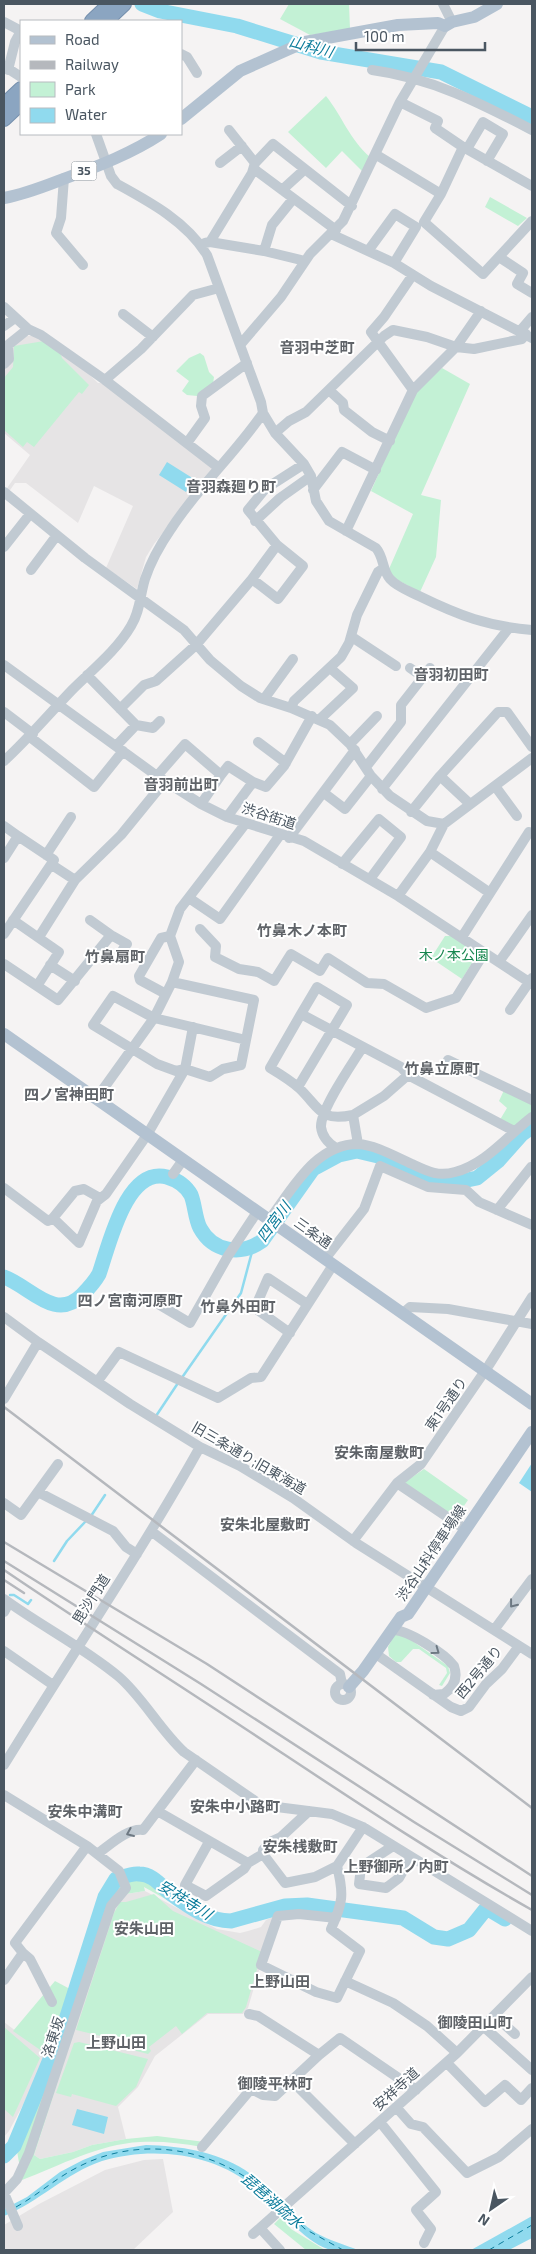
<svg xmlns="http://www.w3.org/2000/svg" width="536" height="2254" font-family="'Exo 2','Noto Sans JP',sans-serif">
  <rect width="100%" height="100%" fill="#f5f3f3"/>
  <path fill="#e6e4e5" d="M24 336H35L72 358 98 383H102L215 468 154 544 146 557 137 589 106 568 133 506 94 486 78 523 26 483H15L8 493 5 491 30 455 4 433V369L10 362 9 351Z
    M145 1891 217 1929 240 1933 248 1931 261 1927 266 1920 275 1916 248 2008 243 2014H208L155 2056 138 2087 118 2107 126 2139 92 2145 73 2152 40 2159 34 2155 113 1911 126 1894Z
    M4 2022 46 2054 24 2103 9 2131 4 2137Z
    M163 2159 173 2212 133 2250H4V2225L39 2204 105 2170 144 2160Z"/>
  <path fill="#c3f1d5" d="M289 4H349L350 29 310 35 280 19Z
    M326 96C342 116 350 140 370 157L363 172 342 151 326 168 288 132Z
    M490 197 527 218 518 226 485 207Z
    M44 341 60 352 62 358 89 385 82 394 79 392 34 447 27 442 23 447 4 430V378L13 367 14 346Z
    M200 353 204 356 209 372 214 377 213 384 197 396 187 395 182 391 189 381 176 371 189 358Z
    M442 368 470 384 421 495 441 500 436 557 420 592 392 577 389 569 413 514 371 491 415 391Z
    M445 936H453L476 952 475 958 462 979 431 958Z
    M505 1088 532 1100V1117L514 1131 498 1123 507 1108 499 1101Z
    M424 1469 468 1500 457 1516 452 1517 406 1486 405 1482Z
    M401 1633 448 1666 450 1673 442 1686 439 1685 447 1673 446 1668 419 1649H413L401 1662H396L389 1656 388 1647 395 1634Z
    M135 1867 151 1874 171 1894 210 1918 203 1920 144 1887 145 1891 126 1894 113 1911 34 2155 40 2159 73 2152 92 2145 126 2139 157 2136 205 2142 202 2147C181 2143 161 2141 140 2142 99 2144 59 2166 22 2180L17 2151 36 2094 64 2026 105 1897 116 1879Z
    M154 1894 173 1911 262 1952 246 2007 242 2013H207L182 2034 176 2026 149 2047 151 2051 148 2054 101 2042V2036L76 2030 114 1913 120 1902H126Z
    M55 1981 70 1989 46 2054 13 2031Z
    M4 2027 40 2058 13 2117 4 2109Z
    M79 2042 148 2059 136 2087 116 2106 72 2094 71 2097 56 2093 74 2043Z
    M281 2217 291 2229 325 2250H306L274 2224Z"/>
  <path fill="#90daee" d="M167 462 194 479 186 492 159 475Z
    M532 1463V1492L519 1483Z
    M77 2109 108 2117 104 2134 72 2125Z
    M146 2145C180 2146 215 2151 245 2170 271 2188 289 2216 316 2233 329 2240 345 2245 358 2250 350 2250 340 2251 332 2250 310 2247 278 2209 262 2194 221 2154 156 2145 102 2161 66 2173 39 2202 4 2216V2209L27 2197 60 2172 83 2160 103 2152Z
    M532 2216V2238L509 2250H471Z"/>
  <g fill="none" stroke-linecap="round" stroke-linejoin="round">
    <path stroke="#90daee" stroke-width="2.5" d="M181 1379 241 1293 253 1248
      M156 1416 178 1383
      M91 1516 105 1495
      M54 1561 67 1541 85 1522
      M10 1595H14L28 1604 31 1600"/>
    <path stroke="#90daee" stroke-width="15" d="M142 4 160 11 237 26 321 52 441 72 532 117
      M4 1277C31 1287 55 1322 82 1295 89 1288 94 1283 99 1274 109 1246 126 1166 167 1177 177 1180 186 1186 191 1195 195 1205 195 1218 200 1228 213 1252 241 1256 262 1241L313 1169 339 1155 357 1151 378 1156 429 1181 448 1184 477 1178 498 1161 522 1134 532 1127
      M4 2156 14 2146 64 2026 105 1897 116 1879C123 1877 132 1873 139 1874 153 1874 161 1886 171 1894 189 1907 209 1921 231 1921L285 1906 307 1905 403 1918 434 1937 448 1939 469 1930 485 1910H490L505 1919"/>
    <path stroke="#0c7c9b" stroke-width="1" stroke-dasharray="6 5" stroke-linecap="butt" d="M16 2207C38 2195 57 2177 80 2166 148 2132 226 2151 279 2204
      M285 2210 305 2229 343 2250
      M489 2250 532 2225"/>
    <defs>
      <path id="highway" d="M92 21 110 4
        M106 21 124 4
        M4 105 21 89
        M4 119 21 103"/>
    </defs>
    <use href="#highway" stroke="#7690ad" stroke-width="16"/>
    <path stroke="#c1cad2" stroke-width="10" d="M443 4 452 22
      M4 22 21 31 15 42 8 70
      M181 54 187 57 197 73
      M4 66 21 77
      M372 70C432 78 480 103 532 130
      M400 102 438 121 435 128 463 147
      M229 130 255 163
      M96 134 111 176 117 184C150 202 187 222 207 255L240 345
      M467 149 483 122 503 134 487 161
      M375 154 441 194
      M220 163 242 146
      M254 169 336 230
      M64 178 61 218 56 233 83 265
      M532 186 463 147 441 194 424 222 483 274 532 221
      M282 190 304 170
      M331 234 394 263 431 286 532 338
      M210 242 252 173 255 163 273 144 352 206
      M205 243 210 242 264 251 305 261
      M264 251 272 225 293 199
      M368 251 395 214 416 227 394 263
      M499 257 523 273 517 284 532 293
      M412 276 384 317 371 332 413 390
      M4 307 28 329 41 335 105 380 219 468
      M123 314 153 337
      M4 326 15 318
      M520 331 532 317
      M4 364 9 359 8 345 28 329
      M105 380 141 349 193 295 219 288
      M329 390 343 403 344 410 372 432 390 441
      M263 413 275 433 304 464 311 476 316 501 329 521 376 548C384 557 382 570 390 579 397 587 409 591 419 596 460 616 487 626 532 630
      M275 433 289 421 306 412 384 336 393 330 427 337 456 347 474 349 522 339 526 334
      M187 443 205 418 201 406 202 396 247 363
      M313 490 342 452 376 470
      M4 492 85 558 184 630 210 660 241 686 260 698 291 708 330 725 350 744 371 776 390 796 427 821 444 824
      M255 521 280 498 311 476
      M346 531 413 390 456 347 481 311
      M4 547 30 514
      M31 570 57 535
      M252 579 278 599 303 566 277 545 248 510 265 489 304 464
      M352 637 396 666
      M4 665 157 776 201 804 227 817 304 841 398 896 532 984
      M410 668 423 677
      M87 675 136 725 116 746
      M264 699 293 659
      M291 708 294 701 341 657 349 643 357 615 378 572 384 568
      M120 709 144 685 156 681 196 645 252 579 277 545
      M4 712 33 734
      M320 719 353 688 330 668
      M136 725 153 728 160 721
      M30 737 94 787 123 751
      M258 742 286 763
      M350 744 377 716
      M4 761C28 739 49 714 72 690 92 670 117 650 131 626 140 612 140 595 145 579 151 561 160 545 171 529 198 487 235 454 263 413L261 402 240 345 281 297 310 254 343 221 400 102 445 26
      M366 767 401 722V705L430 668
      M221 775 228 766 253 782 266 787 284 766 312 716
      M157 776 185 744 221 775 201 804
      M440 776 470 804
      M495 786 517 816
      M382 789 509 628
      M324 793 345 809 371 776
      M411 812 440 776 498 712H507L532 747
      M227 817 253 782
      M4 826 18 836 4 858
      M289 838 355 750
      M430 852 490 893
      M46 855 71 817
      M342 864 379 819 401 837 370 879
      M52 865 75 880
      M398 896 430 852 444 824 532 758
      M189 898 220 919 280 835
      M13 920 59 952 37 986
      M200 929 216 946 215 957 239 969 258 972 274 981 291 954 320 971 328 958 367 983 384 984 426 1008 456 998 484 953
      M4 934 54 860 18 836
      M111 935 127 944 123 949
      M39 937 75 880 121 835 165 781
      M462 937 529 832
      M499 962 532 915
      M4 964 58 1000 111 935 90 920
      M50 965 75 981
      M172 982 254 1000 241 1065 223 1069 210 1077 185 1069 176 1071 157 1064 93 1025 113 996 154 1018 246 1040
      M166 994 140 980 139 976 161 938 170 936
      M510 1010 532 978
      M448 1060 532 1100
      M298 1087 347 1005 317 987 301 1014
      M96 1099 154 1018 172 982 179 962 170 936 180 909 246 823
      M353 1115 384 1096 408 1075
      M358 1144 353 1115C319 1122 320 1108 299 1088 290 1080 280 1074 270 1068L301 1014 401 1067 408 1075 514 1131
      M336 1148C328 1143 322 1136 321 1127 320 1110 352 1064 362 1048
      M173 1174 183 1160
      M4 1188 48 1221 53 1218
      M100 1198 84 1189 75 1191 53 1218 79 1243 97 1201 106 1194 147 1135 185 1069 193 1027
      M497 1210 531 1167 532 1168
      M269 1220C292 1190 315 1144 358 1144 376 1145 396 1157 412 1164 427 1171 438 1177 455 1172 486 1164 507 1136 532 1117
      M325 1259 364 1209 380 1166 428 1187 466 1190 479 1202 532 1225
      M158 1304 190 1323 228 1256 257 1212
      M403 1313 410 1307 448 1309 532 1324
      M4 1317 38 1342 130 1404 200 1447 240 1466 293 1498 356 1543 532 1654
      M290 1333 255 1308 268 1278 307 1304
      M97 1382 119 1352 218 1398 251 1378 261 1377 333 1265
      M4 1399 38 1342
      M397 1483 465 1529
      M38 1492 113 1531 126 1547 137 1554
      M4 1503 21 1515 58 1464
      M151 1531 340 1674 342 1684
      M353 1541 397 1483 421 1464 489 1365 532 1297
      M4 1599C41 1626 83 1647 118 1676 142 1696 160 1730 184 1752L261 1805 332 1814 363 1827 532 1931
      M4 1612 9 1603
      M392 1630C407 1629 445 1654 454 1666 458 1678 454 1687 444 1694L433 1695
      M494 1630 532 1579
      M4 1651 53 1685
      M376 1654 451 1707 461 1711 469 1707 486 1684 502 1669 519 1646
      M335 1692a8 8 0 1 1 16 0a8 8 0 1 1-16 0Z
      M4 1765C69 1659 139 1556 200 1447
      M4 1795 87 1846 119 1871 126 1888 111 1906 29 2153 17 2179 4 2193 18 2226
      M309 1811 281 1837 270 1842 263 1850V1854L285 1883 315 1877 337 1866 363 1827
      M159 1812 248 1863 263 1854
      M209 1842 185 1885 206 1896 244 1869 248 1863
      M393 1846 361 1867 359 1884 386 1888 399 1878 411 1857
      M97 1854C110 1845 127 1828 143 1830L196 1760
      M336 1918 299 1914 278 1916 261 1965 316 1992 337 1998 360 1951 331 1929C343 1903 344 1894 337 1866
      M23 1953 30 1959 52 2002
      M4 1980 23 1953 15 1943 87 1846
      M345 1981 393 2003 427 2026 457 2053
      M249 2014 258 2016 319 2055
      M495 2016 515 2034
      M484 2027 532 2070
      M447 2063 485 2102 505 2085 521 2100 532 2088
      M292 2081 355 2144
      M396 2107 411 2124 423 2127 467 2173 499 2157 532 2129
      M380 2122 436 2192 416 2210 431 2229 424 2243
      M202 2147 251 2089 263 2095 275 2096 319 2055 340 2038 416 2090
      M253 2234 260 2228
      M280 2250 260 2228 457 2053 532 1977"/>
    <path stroke="#b3c2d1" stroke-width="12" d="M181 119 240 71 305 42 398 25 438 23 445 26 452 22 474 17 497 4
      M4 198C26 194 45 186 66 178 99 166 132 153 161 134
      M4 1034 532 1404
      M349 1687 363 1671 401 1617 408 1614 532 1432"/>
    <use href="#highway" stroke="#8ba5c1" stroke-width="14"/>
    <path stroke="#b5b8bd" stroke-width="2.5" d="M4 1407 532 1808
      M4 1542 207 1664 532 1876
      M4 1561 201 1684 414 1822 532 1895
      M4 1570C79 1621 156 1670 232 1720 331 1785 429 1852 532 1910
      M4 1580 24 1593"/>
  </g>
  <defs><path id="oneway-chevron" d="M-2-3.5L2.5 0L-2 3.5" fill="none" stroke-width="1.6" stroke-linecap="round" stroke-linejoin="round" transform="scale(1.25)"/></defs>
  <g stroke="#6e7983">
    <use href="#oneway-chevron" transform="translate(513 1604) rotate(128)"/>
    <use href="#oneway-chevron" transform="translate(436 1651) rotate(36)"/>
    <use href="#oneway-chevron" transform="translate(130 1833) rotate(157)"/>
  </g>
  <g text-anchor="middle" stroke-width="4" stroke-linejoin="round" paint-order="stroke">
    <rect fill="#fff" stroke="#808990" stroke-width="1" x="71.5" y="161.5" width="25" height="19" rx="4"/>
    <g font-size="12" font-weight="bold" fill="#4a5661">
      <text x="84" y="175">35</text>
    </g>
    <g font-size="14" fill="#4a5661" stroke="#fff">
      <text transform="translate(269 816) rotate(18)" y="5">渋谷街道</text>
      <text transform="translate(313 1233) rotate(35)" y="5">三条通</text>
      <text transform="translate(446 1404) rotate(-55)" y="5">東1号通り</text>
      <text transform="translate(249 1458) rotate(30)" y="5">旧三条通り;旧東海道</text>
      <text transform="translate(431 1553) rotate(-56)" y="5">渋谷山科停車場線</text>
      <text transform="translate(91 1599) rotate(-57)" y="5">毘沙門道</text>
      <text transform="translate(479 1672) rotate(-50)" y="5">西2号通り</text>
      <text transform="translate(53 2037) rotate(-72)" y="5">洛東坂</text>
      <text transform="translate(396 2089) rotate(-42)" y="5">安祥寺道</text>
    </g>
    <g font-size="14" fill="#17864f" stroke="#fff">
      <text x="454" y="960">木ノ本公園</text>
    </g>
    <g font-size="15" font-style="italic" fill="#0c7c9b" stroke="#fff">
      <text transform="translate(311 47) rotate(15)" y="5">山科川</text>
      <text transform="translate(274 1222) rotate(-53)" y="5">四宮川</text>
      <text transform="translate(185 1900) rotate(32)" y="5">安祥寺川</text>
      <text transform="translate(272 2201) rotate(41)" y="5">琵琶湖疏水</text>
    </g>
    <g font-size="15" font-weight="bold" fill="#5f6368" stroke="#fff">
      <text x="317" y="353">音羽中芝町</text>
      <text x="231" y="492">音羽森廻り町</text>
      <text x="451" y="680">音羽初田町</text>
      <text x="181" y="790">音羽前出町</text>
      <text x="302" y="936">竹鼻木ノ本町</text>
      <text x="115" y="962">竹鼻扇町</text>
      <text x="442" y="1074">竹鼻立原町</text>
      <text x="69" y="1100">四ノ宮神田町</text>
      <text x="130" y="1306">四ノ宮南河原町</text>
      <text x="238" y="1312">竹鼻外田町</text>
      <text x="379" y="1458">安朱南屋敷町</text>
      <text x="265" y="1530">安朱北屋敷町</text>
      <text x="235" y="1812">安朱中小路町</text>
      <text x="85" y="1817">安朱中溝町</text>
      <text x="300" y="1852">安朱桟敷町</text>
      <text x="396" y="1872">上野御所ノ内町</text>
      <text x="144" y="1934">安朱山田</text>
      <text x="280" y="1987">上野山田</text>
      <text x="475" y="2028">御陵田山町</text>
      <text x="116" y="2048">上野山田</text>
      <text x="275" y="2089">御陵平林町</text>
    </g>
  </g>
  <rect width="536" height="2254" fill="none" stroke="#4a5661" stroke-width="10"/>
  <rect x="20" y="20" width="162" height="115" fill="#ffffff" stroke="#b7bbc0"/>
  <rect x="30" y="36" width="25" height="8" fill="#b3c2d1" stroke="#b7bbc0"/>
  <text x="65" y="45" font-size="15" fill="#4a5661">Road</text>
  <rect x="30" y="61" width="25" height="8" fill="#b5b8bd" stroke="#b7bbc0"/>
  <text x="65" y="70" font-size="15" fill="#4a5661">Railway</text>
  <rect x="30" y="82" width="25" height="15" fill="#c3f1d5" stroke="#b7bbc0"/>
  <text x="65" y="95" font-size="15" fill="#4a5661">Park</text>
  <rect x="30" y="108" width="25" height="15" fill="#90daee" stroke="#b7bbc0"/>
  <text x="65" y="120" font-size="15" fill="#4a5661">Water</text>
  <g transform="translate(491 2209) rotate(214)" stroke="#ffffff" stroke-width="4" paint-order="stroke">
  <path d="M0-4L9 19L0 12L-9 19Z" fill="#4a5661"/>
  <text y="-8" font-size="14" font-weight="bold" text-anchor="middle" fill="#4a5661">N</text>
  </g>
  <path d="M356 42v8h129v-8" fill="none" stroke="#4a5661" stroke-width="2.5"/>
  <text x="364" y="42" font-size="15" fill="#4a5661" stroke="#ffffff" stroke-width="4" paint-order="stroke">100 m</text>
</svg>
